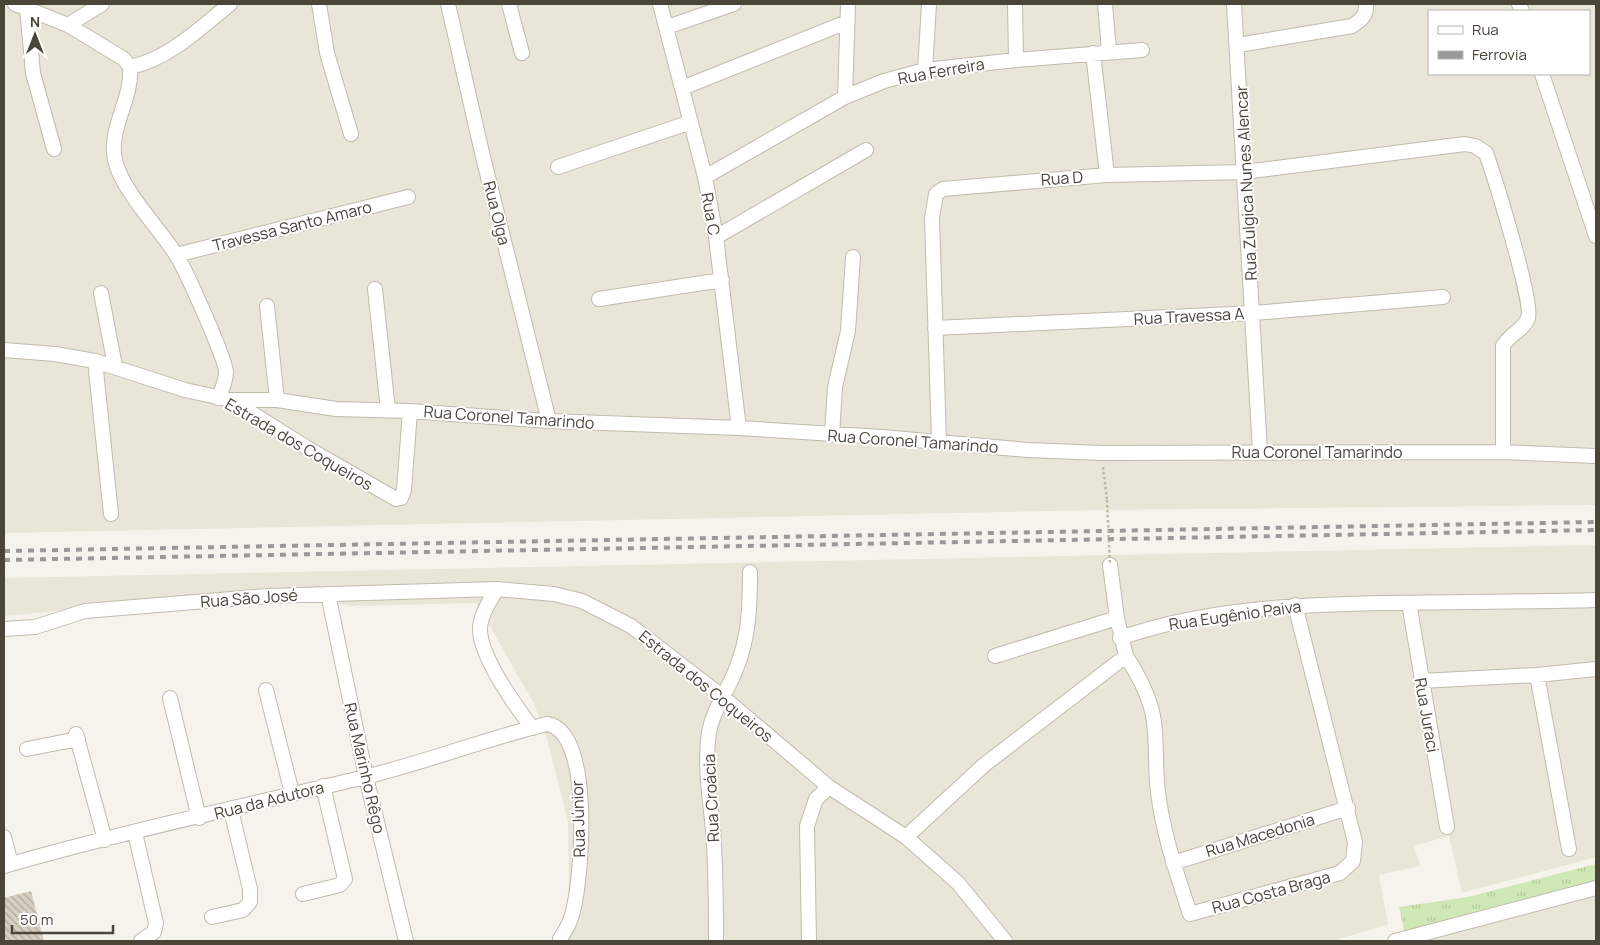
<svg xmlns="http://www.w3.org/2000/svg" width="1600" height="945" font-family="Manrope,sans-serif">
  <defs>
    <pattern id="grass-tufts" width="24" height="20" patternUnits="userSpaceOnUse" patternTransform="scale(1.25)"><rect width="24" height="20" fill="#d0e8b5"/><path d="M3 7l-1-3M5 7V3M7 7l1-3M15 17l-1-3M17 17v-4M19 17l1-3" fill="none" stroke="#b4c89c"/></pattern>
    <pattern id="building-back-hatch" width="6" height="6" patternUnits="userSpaceOnUse" patternTransform="scale(1.25)"><rect width="6" height="6" fill="#d7cfc1"/><path d="M-1 5l2 2M0 0l6 6M5-1l2 2" fill="none" stroke="#b0aa9e"/></pattern>
  </defs>
  <rect width="100%" height="100%" fill="#f5f3eb"/>
  <path fill="#e9e5d9" fill-rule="evenodd" d="M4 4H1596V505L1097 510 4 533ZM1429 11H1589V74H1429Z
    M1596 545V857L1462 893 1449 836 1414 846 1420 866 1379 875 1388 924 1334 941H559L565 929 569 880 568 821 546 735 534 704 477 603 351 606 291 595 128 604 4 616V578Z
    M1596 884V941H1422Z"/>
  <path fill="url(#grass-tufts)" d="M1596 864V880L1404 931 1399 907 1468 897Z"/>
  <path fill="url(#building-back-hatch)" d="M31 891 44 941H4V898Z"/>
  <g fill="none" stroke-linecap="round" stroke-linejoin="round">
    <defs>
      <path id="street" d="M15 4 68 25 124 59 130 67
        M319 4 327 53 351 134
        M448 4 483 157 549 421
        M509 4 522 53
        M660 4 705 177 716 237 739 428
        M1015 4 1016 60
        M1105 4 1109 51
        M1234 4 1260 452
        M1519 4 1522 11
        M27 8 33 73 54 149
        M68 25 102 4
        M667 27 734 4
        M1238 45 1352 26C1361 20 1367 16 1366 4
        M1093 53 1107 175
        M130 67C133 98 108 129 115 160 121 189 158 227 175 253 185 268 225 357 226 372 226 381 222 390 218 398
        M130 67C169 59 200 28 230 4
        M925 70 929 4
        M1542 74 1596 236
        M682 88 847 22
        M845 97 848 4
        M558 167 691 122
        M705 177 845 97 884 81 925 70 1016 60 1142 50
        M716 237 866 150
        M176 255 408 197
        M375 289 388 410
        M101 293 115 366
        M599 299 722 280
        M267 306 277 400
        M935 328 1254 313 1443 297
        M4 350 55 354 95 361 185 390 231 400 309 449 396 499 401 498 404 490 410 411
        M95 361 111 514
        M231 400H277L336 409 410 411 549 421 739 428 882 437 1028 450 1102 453 1503 452 1596 456
        M832 435 835 387 848 331 853 257
        M939 441 932 218 936 194 943 189 1107 175 1244 172 1465 144 1475 146 1486 153C1494 176 1534 303 1528 318 1524 330 1509 334 1503 346V452
        M1110 565 1117 618
        M497 589C489 602 481 614 480 628 479 656 516 706 532 728
        M328 594 366 777 406 941
        M1409 603 1447 827
        M4 629 35 627 85 611 268 596 497 589 554 594 582 601 631 626 723 697 829 787 906 837 958 883 1005 941
        M1120 638C1204 609 1292 605 1379 603 1452 602 1524 602 1596 600
        M1126 656C1139 676 1151 698 1154 722 1157 745 1155 769 1158 792 1163 834 1177 874 1190 914L1340 873 1353 861 1355 842 1295 605
        M1537 675 1569 849
        M1421 681 1537 675 1596 669
        M266 690 292 793
        M170 698 199 818
        M76 734 105 840
        M27 749 78 739
        M135 833 156 923 154 932 141 941
        M4 837 11 864
        M906 837 984 765 1126 656 1117 618 995 656
        M1173 863 1348 808
        M4 866C122 832 245 806 365 777 426 762 485 739 547 724 594 731 582 877 573 911 571 922 566 930 560 939
        M303 894 340 885 345 879 323 786
        M212 917 243 910 250 902V889L231 810
        M716 941C716 905 716 867 713 831 710 797 704 765 709 732 713 709 728 691 736 669 749 638 750 606 750 572
        M809 941 807 826 816 799 829 787
        M1395 941 1596 888"/>
    </defs>
    <use href="#street" stroke="#c1bbae" stroke-width="16"/>
    <path stroke="#c3b79f" stroke-width="2.5" stroke-dasharray="2.5 2.5" stroke-linecap="butt" d="M1103 467 1107 500"/>
    <use href="#street" stroke="#fff" stroke-width="14"/>
    <path stroke="#999" stroke-width="4" stroke-dasharray="6 6" stroke-linecap="butt" d="M4 551 1596 522
      M4 560 1596 530"/>
    <path stroke="#c3b79f" stroke-width="2.5" stroke-dasharray="2.5 2.5" stroke-linecap="butt" d="M1107 500 1110 565"/>
  </g>
  <g text-anchor="middle" stroke-width="4" stroke-linejoin="round" paint-order="stroke">
    <g font-size="16" fill="#4a4439" stroke="#fff">
      <text transform="translate(941 71) rotate(-10)" y="6">Rua Ferreira</text>
      <text transform="translate(1062 178) rotate(-4)" y="6">Rua D</text>
      <text transform="translate(1246 183) rotate(-93)" y="6">Rua Zulgica Nunes Alencar</text>
      <text transform="translate(497 213) rotate(76)" y="6">Rua Olga</text>
      <text transform="translate(711 214) rotate(80)" y="6">Rua C</text>
      <text transform="translate(292 226) rotate(-14)" y="6">Travessa Santo Amaro</text>
      <text transform="translate(1189 316) rotate(-3)" y="6">Rua Travessa A</text>
      <text transform="translate(509 417) rotate(4)" y="6">Rua Coronel Tamarindo</text>
      <text transform="translate(913 441) rotate(4)" y="6">Rua Coronel Tamarindo</text>
      <text transform="translate(299 444) rotate(30)" y="6">Estrada dos Coqueiros</text>
      <text x="1317" y="458">Rua Coronel Tamarindo</text>
      <text transform="translate(249 598) rotate(-4)" y="6">Rua São José</text>
      <text transform="translate(1235 615) rotate(-8)" y="6">Rua Eugênio Paiva</text>
      <text transform="translate(706 686) rotate(39)" y="6">Estrada dos Coqueiros</text>
      <text transform="translate(1427 715) rotate(80)" y="6">Rua Juraci</text>
      <text transform="translate(365 768) rotate(77)" y="6">Rua Marinho Rêgo</text>
      <text transform="translate(711 798) rotate(-93)" y="6">Rua Croácia</text>
      <text transform="translate(269 800) rotate(-14)" y="6">Rua da Adutora</text>
      <text transform="translate(578 819) rotate(-92)" y="6">Rua Júnior</text>
      <text transform="translate(1260 835) rotate(-17)" y="6">Rua Macedonia</text>
      <text transform="translate(1271 892) rotate(-15)" y="6">Rua Costa Braga</text>
    </g>
  </g>
  <rect width="1600" height="945" fill="none" stroke="#4a4439" stroke-width="10"/>
  <rect x="1428" y="10" width="162" height="65" fill="#ffffff" stroke="#b7b4b0"/>
  <rect x="1438" y="26" width="25" height="8" fill="#ffffff" stroke="#b7b4b0"/>
  <text x="1472" y="35" font-size="15" fill="#4a4439">Rua</text>
  <rect x="1438" y="51" width="25" height="8" fill="#999999" stroke="#b7b4b0"/>
  <text x="1472" y="60" font-size="15" fill="#4a4439">Ferrovia</text>
  <g transform="translate(35 35)" stroke="#ffffff" stroke-width="4" paint-order="stroke">
  <path d="M0-4L9 19L0 12L-9 19Z" fill="#4a4439"/>
  <text y="-8" font-size="14" font-weight="bold" text-anchor="middle" fill="#4a4439">N</text>
  </g>
  <path d="M12 925v8h101v-8" fill="none" stroke="#4a4439" stroke-width="2.5"/>
  <text x="20" y="925" font-size="15" fill="#4a4439" stroke="#ffffff" stroke-width="4" paint-order="stroke">50 m</text>
</svg>
